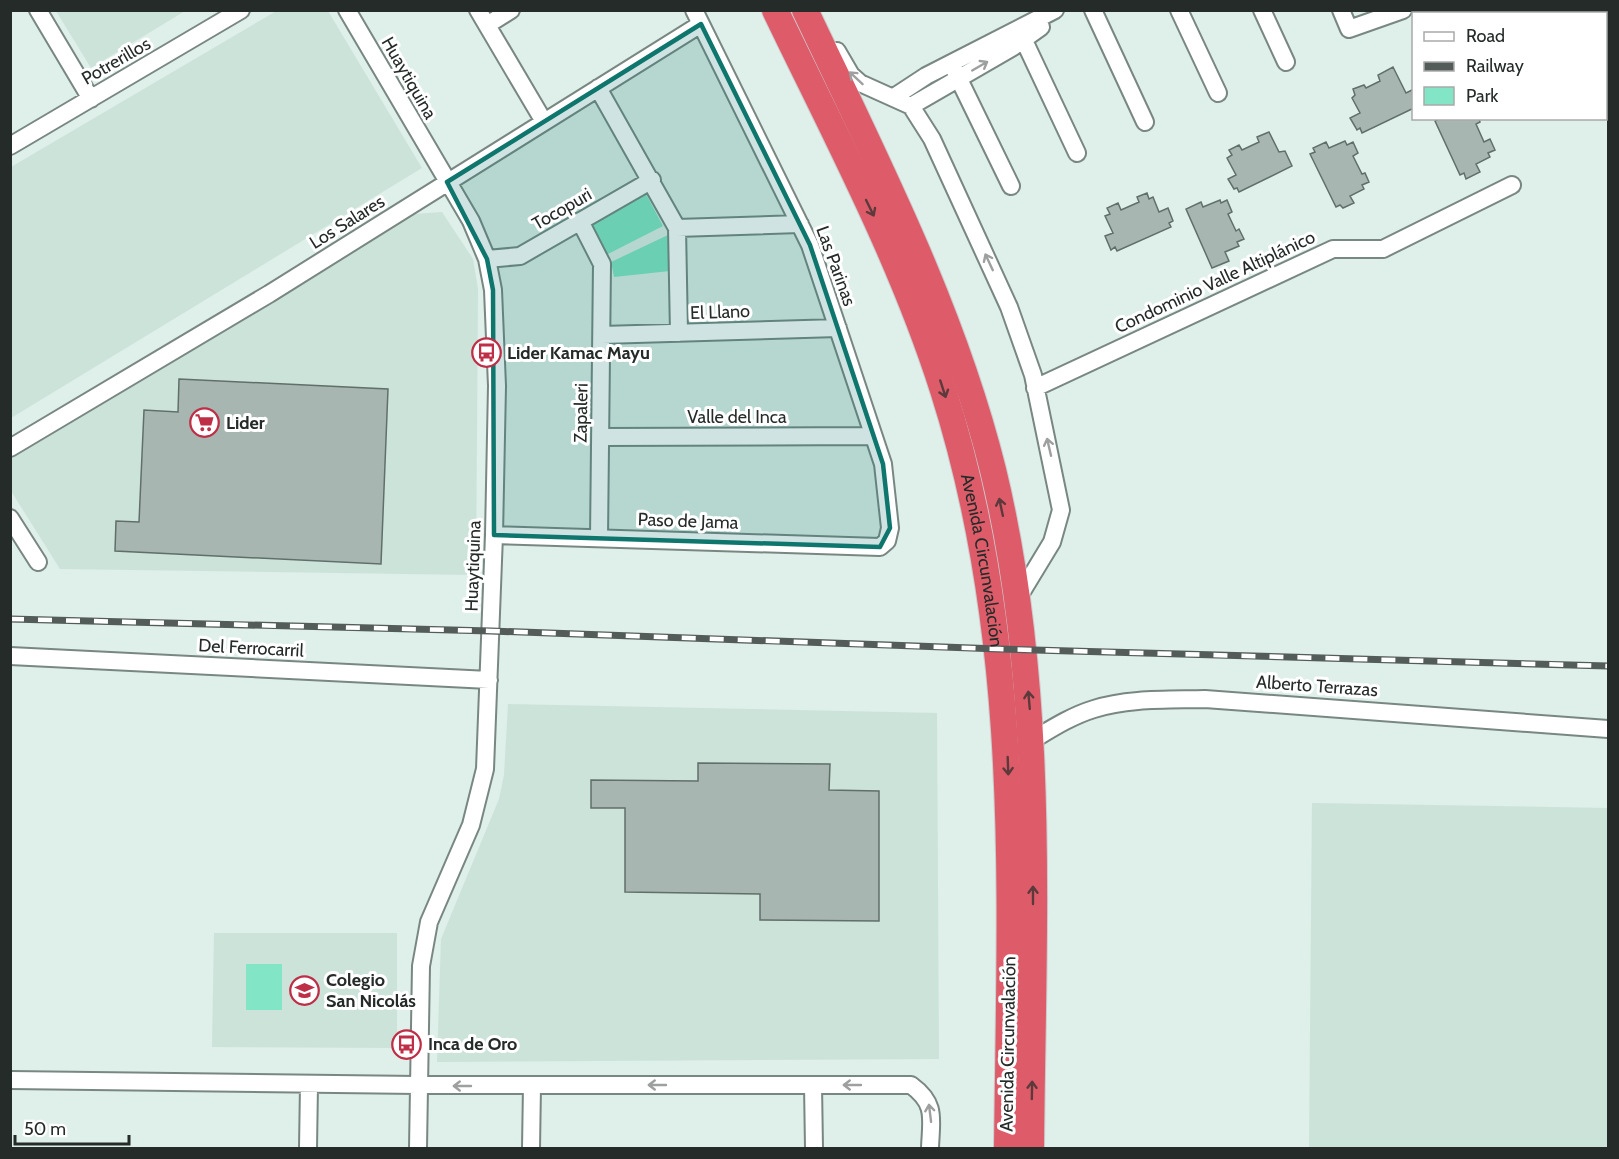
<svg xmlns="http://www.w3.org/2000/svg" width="1619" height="1159" font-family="Cabin,sans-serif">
  <rect width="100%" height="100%" fill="#dfefe9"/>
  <path fill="#cce3da" d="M278 10 328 11 422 168 11 418V167Z
    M56 11H185L91 68Z
    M442 212 473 259 478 289 476 575 60 569 11 491 10 453 415 214Z
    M508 704 937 713 939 1059 437 1062 441 939 499 799 504 775Z
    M1312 803 1608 808V1148H1309Z
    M214 933H397V1048L212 1047Z"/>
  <path fill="#82e5c5" d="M646 194 663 226 606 255 590 223Z
    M668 235 670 271 614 277 611 262Z
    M246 964H282V1010H246Z"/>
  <path fill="#a7b6b0" stroke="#616f6a" stroke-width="1.5" d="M1393 67 1406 93 1414 89V108L1362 133 1360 128 1357 130 1350 118 1360 113 1352 98 1355 95 1353 89 1364 85 1366 88 1380 81 1378 75Z
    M1440 118H1479L1480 122 1476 124 1484 142 1490 139 1495 150 1488 153 1490 157 1476 164 1480 172 1466 179 1464 173 1460 175 1435 121Z
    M1269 132 1279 152 1285 151 1292 166 1239 192 1237 188 1234 189 1228 179 1236 175 1227 158 1232 155 1229 150 1239 145 1242 150 1259 142 1257 137Z
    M1345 141 1347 145 1353 142 1358 153 1353 156 1362 174 1365 173 1369 182 1362 185 1364 189 1350 196 1354 203 1343 208 1340 205 1336 207 1310 154 1315 152 1313 148 1326 142 1329 148Z
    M1147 193 1149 199 1153 197 1159 212 1168 208 1173 221 1169 223 1171 227 1117 251 1115 247 1111 250 1105 236 1113 233 1105 216 1110 214 1107 208 1118 203 1121 210 1139 202 1137 197Z
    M1220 200 1221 203 1227 200 1232 212 1228 214 1236 231 1239 229 1244 239 1237 242 1239 246 1225 252 1229 261 1212 268 1186 209 1201 202 1203 207Z
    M179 379 388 389 381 564 115 551 116 521 139 522 144 410 178 412Z
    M698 763 830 764 829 790 879 791V921L760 920V894L625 892V808H591V780L698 781Z"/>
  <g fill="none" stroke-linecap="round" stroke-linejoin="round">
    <defs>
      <path id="minor" d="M38 10 91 99
        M347 10 471 221 487 259 493 290 497 386 494 535 485 769 471 825 429 922 421 966 418 1148
        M478 10 543 120
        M1093 10 1145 122
        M1179 10 1218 93
        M1262 10 1286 62
        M1341 10 1349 29 1403 10
        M487 25 511 10
        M1020 32 1077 153
        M837 51 851 75 860 83 911 106 932 139 1009 307 1033 375 1061 510 1052 542 1018 598
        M955 71 1011 186
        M598 88 677 228 679 333
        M894 97 926 76 1055 10
        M911 106 1013 47 1041 27
        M10 146 241 10
        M580 221 602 264 599 538
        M677 228 800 224
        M487 259 520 256 652 180
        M602 335 838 328
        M1035 388 1333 249H1383L1512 185
        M600 437 873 436
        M10 448 269 294 701 24
        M10 518 38 562
        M494 535 880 547 887 541 890 528 883 464 810 245 694 10
        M10 656 489 680
        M1031 741C1051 729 1071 716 1094 709 1128 698 1169 700 1205 699L1608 729
        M10 1080 417 1085H911C937 1104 931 1119 930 1148
        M813 1085 814 1148
        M308 1148 309 1085
        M531 1148 532 1086"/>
      <g id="highway">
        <path id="s1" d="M775 10C835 135 901 258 943 390 1023 640 1010 890 1007 1148"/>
        <path d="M805 10C876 160 953 309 993 470 1047 692 1033 922 1031 1148"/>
      </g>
    </defs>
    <use href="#minor" stroke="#798782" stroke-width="20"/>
    <use href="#highway" stroke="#cbcccc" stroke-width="28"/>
    <use href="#minor" stroke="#fff" stroke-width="16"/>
    <use href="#highway" stroke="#de5c6a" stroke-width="26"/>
    <defs>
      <path id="rail" d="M10 619 491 631 999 649 1608 666"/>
    </defs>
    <use href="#rail" stroke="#535c59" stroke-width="7"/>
    <use href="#rail" stroke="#fff" stroke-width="4.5" stroke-dasharray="14" stroke-linecap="butt"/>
  </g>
  <defs><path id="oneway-shaft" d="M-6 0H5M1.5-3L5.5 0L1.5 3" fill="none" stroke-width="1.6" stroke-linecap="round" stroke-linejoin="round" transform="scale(1.5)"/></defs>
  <g stroke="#9da09f">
    <use href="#oneway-shaft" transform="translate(980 66) rotate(-30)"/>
    <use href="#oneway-shaft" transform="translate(856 78) rotate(-137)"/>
    <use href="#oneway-shaft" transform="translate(989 262) rotate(-115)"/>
    <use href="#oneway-shaft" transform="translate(1049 447) rotate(-103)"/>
    <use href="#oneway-shaft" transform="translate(657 1085) rotate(180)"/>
    <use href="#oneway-shaft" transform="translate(852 1085) rotate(180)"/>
    <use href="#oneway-shaft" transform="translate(462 1086) rotate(-180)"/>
    <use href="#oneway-shaft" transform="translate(930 1113) rotate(-97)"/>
  </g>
  <g stroke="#5c3a3c">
    <use href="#oneway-shaft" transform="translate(870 208) rotate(64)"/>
    <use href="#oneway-shaft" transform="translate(943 389) rotate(72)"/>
    <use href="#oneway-shaft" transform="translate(1001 507) rotate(-102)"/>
    <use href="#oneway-shaft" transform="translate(1029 700) rotate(-95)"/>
    <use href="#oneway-shaft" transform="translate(1008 766) rotate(88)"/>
    <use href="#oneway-shaft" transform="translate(1033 895) rotate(-90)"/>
    <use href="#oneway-shaft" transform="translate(1032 1090) rotate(-89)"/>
  </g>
  <path fill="#0f766e" fill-opacity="0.2" stroke="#0f766e" stroke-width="4.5" stroke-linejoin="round" d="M701 24 810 245 883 464 890 528 880 547 494 535 493 290 487 259 447 182Z"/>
  <defs>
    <symbol id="bus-ring" viewBox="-11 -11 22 22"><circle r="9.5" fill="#fff" stroke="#bf2e47" stroke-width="1.5"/><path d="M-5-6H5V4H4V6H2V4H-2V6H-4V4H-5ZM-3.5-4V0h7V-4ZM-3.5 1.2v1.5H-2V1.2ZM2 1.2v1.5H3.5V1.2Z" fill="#bf2e47"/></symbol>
    <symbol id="supermarket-ring" viewBox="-11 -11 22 22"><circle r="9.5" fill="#fff" stroke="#bf2e47" stroke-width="1.5"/><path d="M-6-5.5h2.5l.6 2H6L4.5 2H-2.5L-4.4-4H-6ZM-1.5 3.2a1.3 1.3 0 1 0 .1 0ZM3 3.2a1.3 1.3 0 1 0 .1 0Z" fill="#bf2e47"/></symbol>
    <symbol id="school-ring" viewBox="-11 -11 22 22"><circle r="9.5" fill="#fff" stroke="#bf2e47" stroke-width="1.5"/><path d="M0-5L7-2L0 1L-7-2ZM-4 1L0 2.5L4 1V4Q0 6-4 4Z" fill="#bf2e47"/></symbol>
  </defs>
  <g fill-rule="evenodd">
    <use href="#bus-ring" x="470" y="336" width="33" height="33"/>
    <use href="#supermarket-ring" x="188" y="406" width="33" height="33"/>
    <use href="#school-ring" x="288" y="974" width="33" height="33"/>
    <use href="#bus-ring" x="390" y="1028" width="33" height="33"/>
  </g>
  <g text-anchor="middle" stroke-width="6" stroke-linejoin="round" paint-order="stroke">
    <g font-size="18" fill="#252b29" stroke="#fff">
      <text transform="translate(116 61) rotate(-30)" y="6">Potrerillos</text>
      <text transform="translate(409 78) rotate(60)" y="6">Huaytiquina</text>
      <text transform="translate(562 209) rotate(-30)" y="6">Tocopuri</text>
      <text transform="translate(347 222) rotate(-32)" y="6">Los Salares</text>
      <text transform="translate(836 266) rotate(70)" y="6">Las Parinas</text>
      <text transform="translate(1215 282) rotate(-25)" y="6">Condominio Valle Altiplánico</text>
      <text transform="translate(720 312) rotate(-2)" y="6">El Llano</text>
      <text transform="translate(581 413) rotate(-89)" y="6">Zapaleri</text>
      <text x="737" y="423">Valle del Inca</text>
      <text transform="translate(688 521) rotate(2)" y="6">Paso de Jama</text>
      <text dy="6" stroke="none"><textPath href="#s1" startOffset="591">Avenida Circunvalación</textPath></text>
      <text transform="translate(473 566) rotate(-88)" y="6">Huaytiquina</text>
      <text transform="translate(251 648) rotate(3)" y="6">Del Ferrocarril</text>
      <text transform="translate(1317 686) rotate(4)" y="6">Alberto Terrazas</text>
      <text transform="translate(1008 1044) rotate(-89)" y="6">Avenida Circunvalación</text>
    </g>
    <g font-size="18" font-weight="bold" fill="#252b29" stroke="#fff" text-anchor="start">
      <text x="507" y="359">Lider Kamac Mayu</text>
      <text x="226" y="429">Lider</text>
      <text x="326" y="986">Colegio<tspan x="326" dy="21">San Nicolás</tspan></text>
      <text x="428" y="1050">Inca de Oro</text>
    </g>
  </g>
  <rect width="1619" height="1159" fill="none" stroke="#252b29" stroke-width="24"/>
  <rect x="1412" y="12" width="195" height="108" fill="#ffffff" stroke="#a8aaa9" stroke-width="1.5"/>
  <rect x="1424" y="32" width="30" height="9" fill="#ffffff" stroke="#a8aaa9" stroke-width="1.5"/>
  <text x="1466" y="42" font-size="18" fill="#252b29">Road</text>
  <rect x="1424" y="62" width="30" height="9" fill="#535c59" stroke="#a8aaa9" stroke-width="1.5"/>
  <text x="1466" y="72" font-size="18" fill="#252b29">Railway</text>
  <rect x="1424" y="87" width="30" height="18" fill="#82e5c5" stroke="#a8aaa9" stroke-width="1.5"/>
  <text x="1466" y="102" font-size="18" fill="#252b29">Park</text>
  <path d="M15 1135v9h114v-9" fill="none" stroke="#252b29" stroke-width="3"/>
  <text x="24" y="1135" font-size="18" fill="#252b29" stroke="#ffffff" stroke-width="4.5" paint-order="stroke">50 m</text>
</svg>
